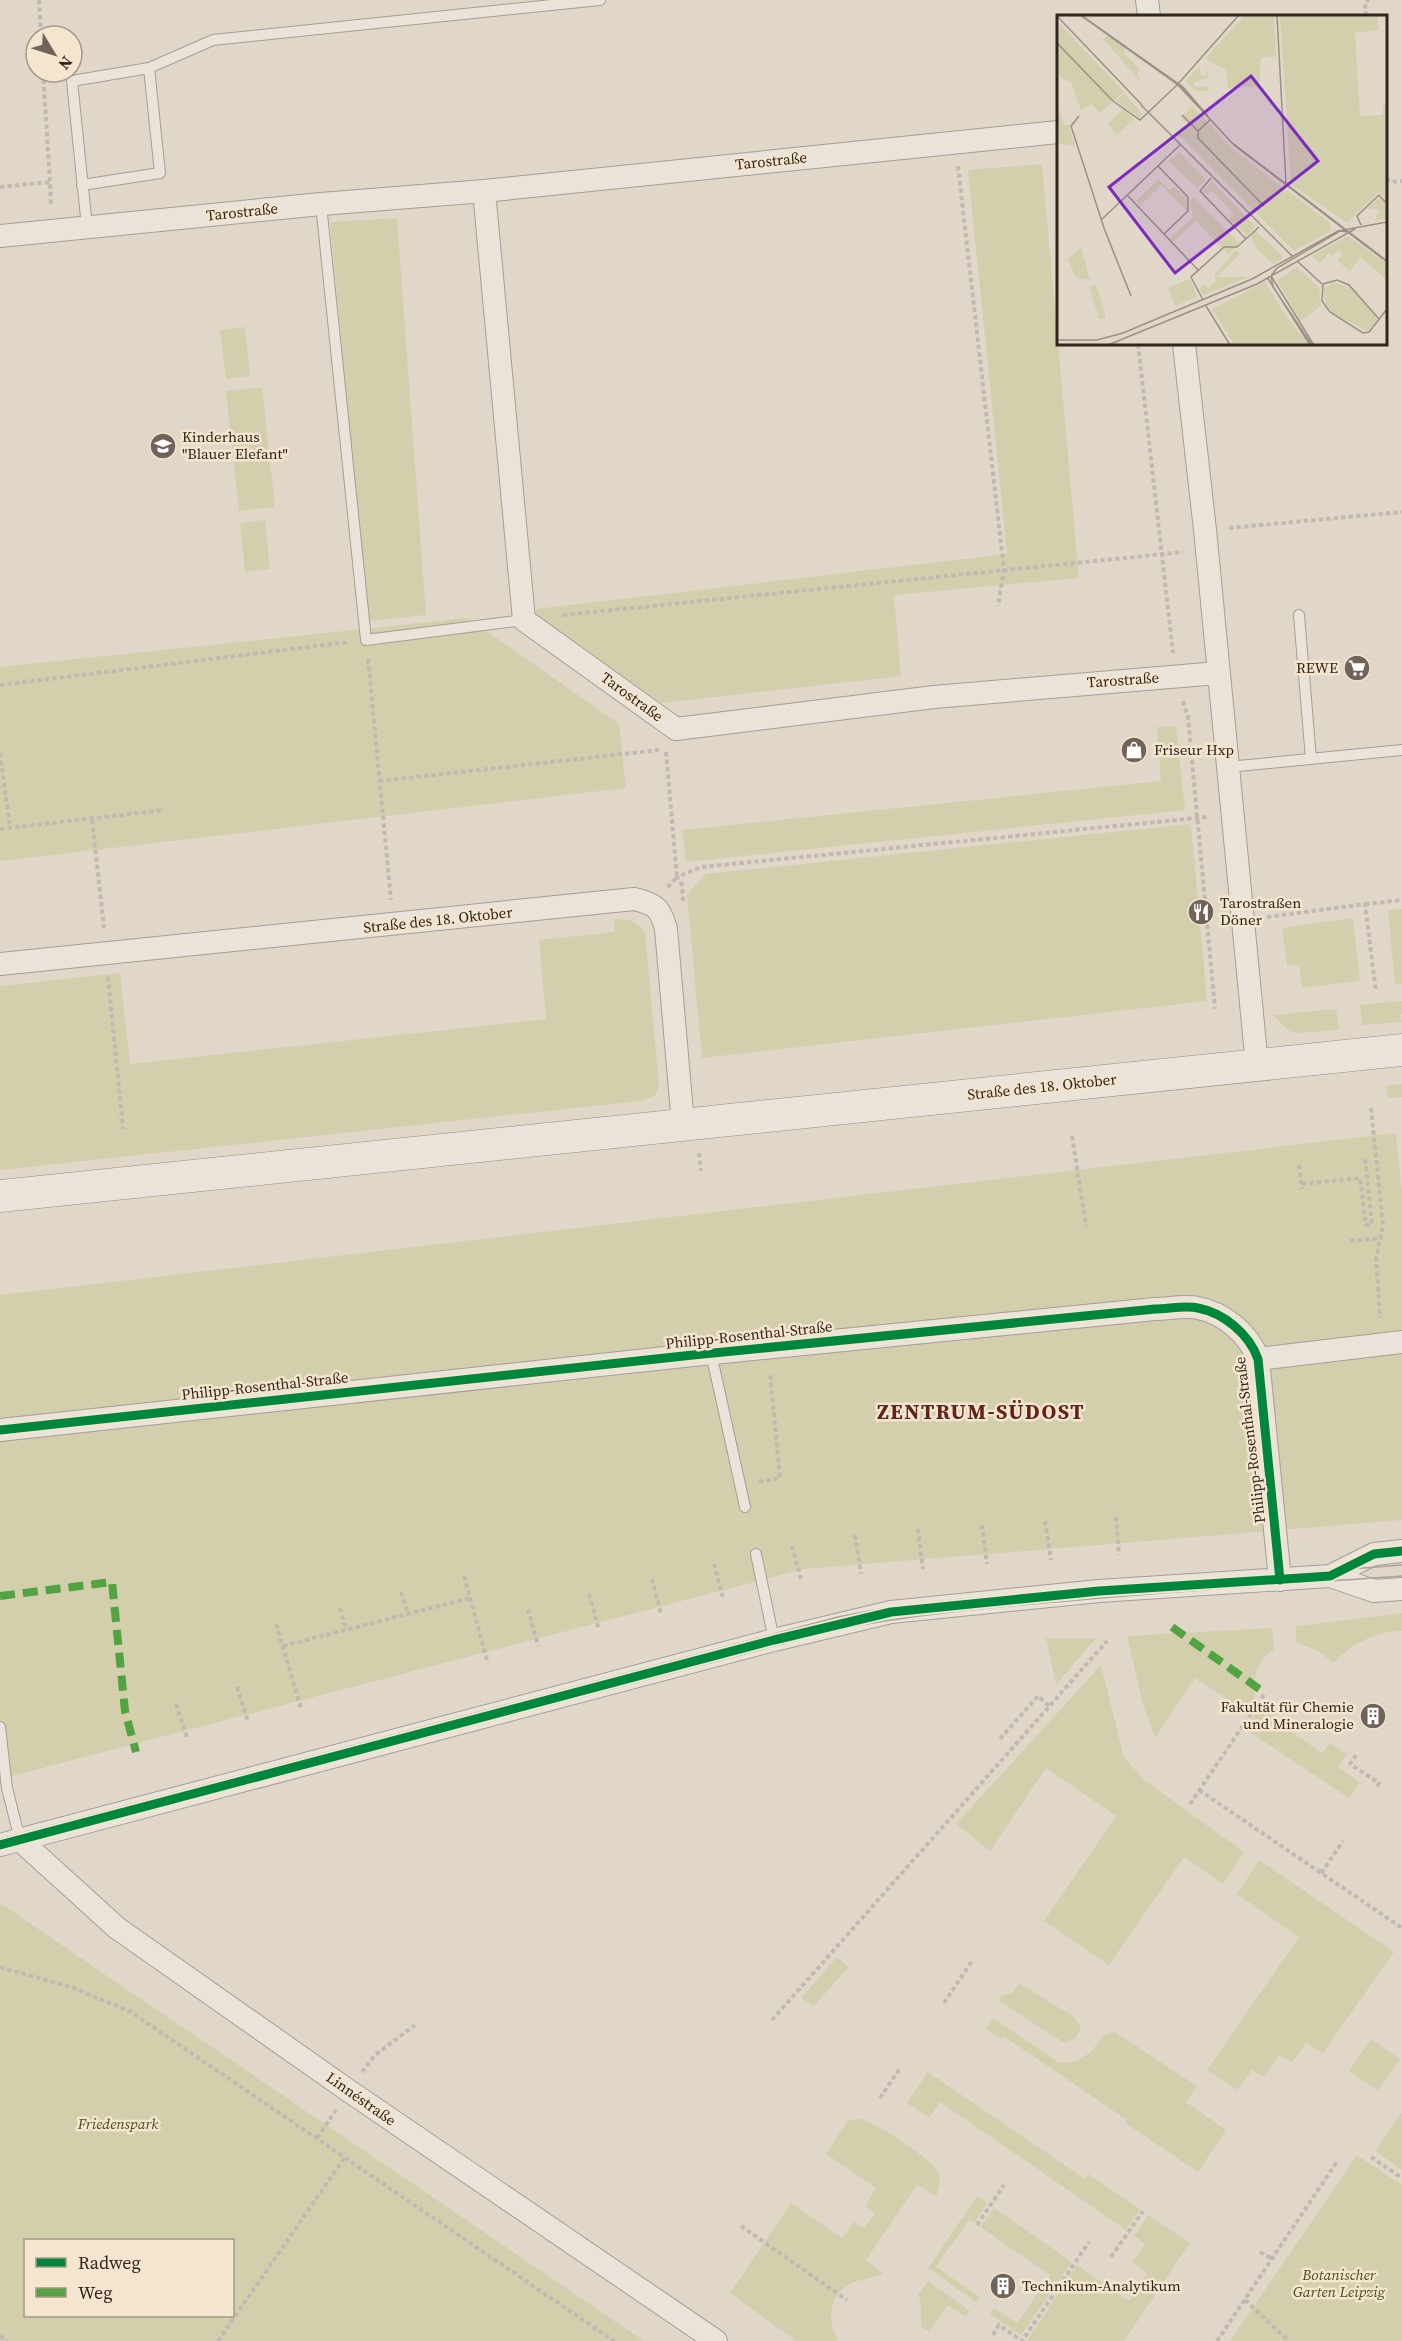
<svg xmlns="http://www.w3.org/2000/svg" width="1402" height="2341" font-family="'Source Serif 4',serif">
  <rect width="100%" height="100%" fill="#e1d7c9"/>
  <path fill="#d3cfac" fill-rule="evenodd" d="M1042 164 1079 578 894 595 901 676 662 703 536 620V609L1007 554 968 170Z
    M397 218 426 615 368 621 330 222Z
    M245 327 250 376 226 379 220 330Z
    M262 387 275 507 239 511 226 391Z
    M265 520 270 569 245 572 240 523Z
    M468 618 619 724 626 788 0 861V667Z
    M1176 726 1185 810 686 862 682 830 1161 781 1157 727Z
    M1191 824 1207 1001 702 1058 687 894 706 874Z
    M1402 909V984H1395L1388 910Z
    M1353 918 1360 981 1302 988 1299 965 1287 966 1282 928Z
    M614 919C629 919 636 920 645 932L659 1086 656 1095 641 1101 0 1170V986L120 973 130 1064 546 1019 539 940 615 932Z
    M1402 1001V1014L1400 1015 1402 1022 1362 1025 1360 1005Z
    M1336 1009 1339 1030 1298 1033 1289 1031 1273 1015Z
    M1402 1084V1097L1388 1098 1386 1086Z
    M1396 1133 1402 1196V1520L804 1569 0 1779V1295Z
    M1402 1613V1631C1375 1632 1352 1643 1334 1663L1318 1651 1296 1642V1626Z
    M1272 1628 1274 1650C1256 1659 1253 1679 1255 1697L1245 1711 1195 1678 1155 1738 1143 1705 1127 1636Z
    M1046 1638H1096L1056 1685Z
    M1101 1665 1124 1757 1144 1780 1244 1852 1223 1884 1184 1857 1109 1965 1044 1921 1116 1816 1046 1768 990 1851 956 1824Z
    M1273 1704 1280 1709 1273 1719 1322 1753 1330 1743 1347 1754 1338 1767 1360 1782 1349 1798 1245 1729 1258 1709Z
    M1259 1860 1394 1952 1323 2053 1306 2043 1292 2062 1279 2055 1264 2077 1252 2070 1237 2090 1207 2070 1299 1937 1237 1894Z
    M0 1903 644 2341H0ZM232 2240V2316H26V2240Z
    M837 1957 849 1967 814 2006 801 1998Z
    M1019 1983 1074 2017 1081 2027 1076 2038 1064 2043 998 2000 1002 1995 1012 1993Z
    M993 2018 1058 2062H1074L1090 2053 1103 2036 1115 2032 1197 2086 1186 2102 1226 2130 1198 2172 1125 2123 1127 2120 1003 2036 1001 2039 986 2029Z
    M1371 2039 1400 2059 1378 2091 1349 2071Z
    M928 2072 1085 2179 1088 2174 1140 2209 1126 2230 940 2102 929 2118 907 2103Z
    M1402 2112V2170L1375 2151Z
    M863 2119C879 2126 934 2159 939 2174 941 2182 938 2189 936 2197L917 2185 866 2260 883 2273C873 2280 859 2278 848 2285 829 2296 827 2323 838 2339L837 2341H796L730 2293 791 2203 842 2238 854 2222 864 2228 875 2213 865 2206 876 2188 826 2154 848 2120Z
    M1357 2155 1402 2185V2341H1230Z
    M977 2196 987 2203 974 2223 969 2220 936 2267 980 2297 976 2302 928 2268Z
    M994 2208 1072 2262 1021 2335 990 2314 994 2308 1017 2323 1050 2275 980 2227Z
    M1148 2215 1190 2243 1124 2341H1027L1077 2265 1129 2301 1147 2273 1132 2262 1145 2244 1134 2236Z
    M928 2281 970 2311 966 2317 948 2305 929 2332 921 2326V2303L918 2294Z"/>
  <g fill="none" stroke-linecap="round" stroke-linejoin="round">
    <defs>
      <path id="lane" d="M82 185 160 173 149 68
        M321 204 366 640 524 620
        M87 227 72 81 149 68 213 40 600 0
        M1299 615 1311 759
        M1228 767 1402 750
        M711 1353 745 1507
        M756 1554 774 1640
        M0 1727 7 1788 20 1840"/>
      <path id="street" d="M1147 0 1149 16
        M484 191 524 620 676 729 934 697 1218 673
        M0 236 321 204 484 191 1058 132
        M1184 344 1205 530 1257 1065
        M0 964 634 899C655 904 660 907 666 929L683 1124
        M1258 1359 1402 1342
        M0 1430 693 1355 1155 1309C1168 1309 1185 1305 1198 1308 1224 1313 1249 1334 1258 1359L1280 1580
        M1330 1576 1374 1591 1402 1589
        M20 1840 117 1928 349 2091 716 2341
        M0 1845 774 1640 891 1612 1099 1591 1330 1576 1374 1554 1402 1551"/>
      <path id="secondary" d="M0 1196 1402 1050"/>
    </defs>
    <use href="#lane" stroke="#a69d93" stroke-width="12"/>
    <use href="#street" stroke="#a69d93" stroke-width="24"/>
    <use href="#secondary" stroke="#958c82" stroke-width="33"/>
    <path stroke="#c2bab2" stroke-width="4" stroke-dasharray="4.5 3" stroke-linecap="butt" d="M39 0 41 36
      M1366 16 1365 2 1369 0
      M43 72 50 182
      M958 166 1004 570 998 606
      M1386 179 1391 182 1402 181
      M0 187 50 182 51 206
      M1138 344 1173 653
      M1229 528 1402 512
      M563 615 1183 552
      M368 659 391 900
      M0 685 348 642
      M1183 701 1188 717 1215 1009
      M666 752 677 877 667 888
      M0 753 10 828
      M379 781 659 750
      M92 820 104 928
      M0 829 164 810
      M683 901 682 885 677 877 701 867 1207 817
      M1365 904 1402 900
      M1267 917 1365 904 1376 992
      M108 977 123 1129
      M1371 1108 1383 1226 1376 1259 1380 1318
      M1072 1136 1086 1226
      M699 1153 701 1171
      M1299 1165 1302 1189
      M1302 1184 1360 1178 1366 1225 1372 1224 1365 1157
      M1350 1241 1381 1238
      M759 1482 780 1478 770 1373
      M1116 1517 1119 1555
      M1045 1521 1051 1560
      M982 1525 987 1564
      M918 1529 923 1569
      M855 1535 861 1574
      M792 1546 801 1579
      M714 1564 723 1598
      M464 1576 487 1660
      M652 1579 661 1614
      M401 1592 408 1614
      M589 1594 599 1630
      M340 1608 346 1630
      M528 1609 538 1646
      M276 1624 301 1708
      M283 1646 470 1598
      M237 1687 248 1722
      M176 1704 187 1738
      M1000 1739 1038 1696 1049 1706
      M1356 1755 1350 1764 1379 1783 1377 1787
      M1199 1790 1402 1928
      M1190 1804 1265 1693
      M1321 1873 1343 1841
      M0 1967 74 1988 131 2012 614 2341
      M944 2003 972 1961
      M772 2020 1107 1641
      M362 2072 375 2055 415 2025
      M880 2098 900 2068
      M317 2138 336 2110
      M1371 2157 1402 2178
      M977 2225 1004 2185
      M741 2226 847 2300
      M1260 2252 1272 2259
      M1111 2257 1143 2211
      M1245 2300 1289 2341
      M993 2335 999 2325 1022 2341 1089 2242
      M0 2336 7 2341
      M218 2341 345 2157
      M1217 2341 1338 2160"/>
    <use href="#lane" stroke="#eae3da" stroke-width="10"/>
    <use href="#street" stroke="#eae3da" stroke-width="22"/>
    <use href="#secondary" stroke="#eae3da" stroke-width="32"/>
    <path stroke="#a9a29b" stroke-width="1.5" d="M0 1839 838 1617 890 1607 963 1599 1402 1565
      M0 1850 839 1629C911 1615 983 1608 1056 1602 1171 1591 1287 1584 1402 1576"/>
    <path stroke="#52a341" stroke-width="8" stroke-dasharray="15 8" stroke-linecap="butt" d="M0 1596 112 1582 125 1711 136 1752
      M1172 1627 1265 1693"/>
    <defs>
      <path id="cycleway" d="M0 1430 693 1355 1155 1309C1168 1309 1185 1305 1198 1308 1224 1313 1249 1334 1258 1359L1280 1580
        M0 1845 774 1640 891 1612 1099 1591 1330 1576 1374 1554 1402 1551"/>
    </defs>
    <use href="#cycleway" stroke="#f3e5ce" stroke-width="13"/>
    <use href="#cycleway" stroke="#00873e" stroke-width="9"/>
  </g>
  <defs>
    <symbol id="school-disc" viewBox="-11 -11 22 22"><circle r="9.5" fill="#706359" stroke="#f3e5ce"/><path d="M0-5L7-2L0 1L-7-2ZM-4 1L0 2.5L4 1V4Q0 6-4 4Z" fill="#fff"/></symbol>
    <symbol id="supermarket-disc" viewBox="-11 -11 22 22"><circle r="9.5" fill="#706359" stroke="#f3e5ce"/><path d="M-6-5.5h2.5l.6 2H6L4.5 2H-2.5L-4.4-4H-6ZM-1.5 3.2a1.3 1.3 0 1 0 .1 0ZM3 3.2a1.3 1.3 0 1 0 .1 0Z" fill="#fff"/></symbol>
    <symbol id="shop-disc" viewBox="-11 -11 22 22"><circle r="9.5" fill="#706359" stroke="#f3e5ce"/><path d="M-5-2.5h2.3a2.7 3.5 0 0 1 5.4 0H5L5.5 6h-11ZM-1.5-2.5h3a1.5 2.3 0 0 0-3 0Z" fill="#fff"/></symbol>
    <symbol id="restaurant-disc" viewBox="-11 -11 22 22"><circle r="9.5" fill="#706359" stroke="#f3e5ce"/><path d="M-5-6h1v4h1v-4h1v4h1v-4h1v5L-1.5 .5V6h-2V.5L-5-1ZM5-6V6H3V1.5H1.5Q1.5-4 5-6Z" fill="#fff"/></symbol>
    <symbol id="building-disc" viewBox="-11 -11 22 22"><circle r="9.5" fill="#706359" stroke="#f3e5ce"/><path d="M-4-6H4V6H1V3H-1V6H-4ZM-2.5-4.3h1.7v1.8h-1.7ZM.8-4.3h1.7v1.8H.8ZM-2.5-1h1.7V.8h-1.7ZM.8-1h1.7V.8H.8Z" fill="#fff"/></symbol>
  </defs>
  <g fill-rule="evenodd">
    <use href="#school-disc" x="148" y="431" width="30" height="30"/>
    <use href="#supermarket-disc" x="1342" y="653" width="30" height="30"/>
    <use href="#shop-disc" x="1119" y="735" width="30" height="30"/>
    <use href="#restaurant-disc" x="1186" y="897" width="30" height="30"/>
    <use href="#building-disc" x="1358" y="1701" width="30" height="30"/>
    <use href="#building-disc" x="988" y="2271" width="30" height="30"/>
  </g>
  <g text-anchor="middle" stroke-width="5" stroke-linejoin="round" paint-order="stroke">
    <g font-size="15" fill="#33251c" stroke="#f3e5ce">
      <text transform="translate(771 161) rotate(-6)" y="5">Tarostraße</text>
      <text transform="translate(242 212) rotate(-6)" y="5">Tarostraße</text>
      <text transform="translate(1123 680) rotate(-4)" y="5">Tarostraße</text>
      <text transform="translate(632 697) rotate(36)" y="5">Tarostraße</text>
      <text transform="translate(438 920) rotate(-6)" y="5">Straße des 18. Oktober</text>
      <text transform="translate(1042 1087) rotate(-6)" y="5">Straße des 18. Oktober</text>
      <text transform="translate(749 1335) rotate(-6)" y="5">Philipp-Rosenthal-Straße</text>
      <text transform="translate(265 1386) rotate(-6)" y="5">Philipp-Rosenthal-Straße</text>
      <text transform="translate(1250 1440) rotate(-97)" y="5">Philipp-Rosenthal-Straße</text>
      <text transform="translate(361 2099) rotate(35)" y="5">Linnéstraße</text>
    </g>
    <g font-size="15" fill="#33251c" stroke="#f3e5ce" text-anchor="start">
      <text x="182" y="442">Kinderhaus<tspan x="182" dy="17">"Blauer Elefant"</tspan></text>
      <text x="1338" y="673" text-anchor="end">REWE</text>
      <text x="1154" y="755">Friseur Hxp</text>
      <text x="1220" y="908">Tarostraßen<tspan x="1220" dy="17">Döner</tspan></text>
      <text x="1354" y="1712" text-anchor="end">Fakultät für Chemie<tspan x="1354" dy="17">und Mineralogie</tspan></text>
      <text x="1022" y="2291">Technikum-Analytikum</text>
    </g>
    <g font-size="15" font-style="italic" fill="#484e23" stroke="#f3e5ce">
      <text x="118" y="2129">Friedenspark</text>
      <text x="1339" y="2280">Botanischer<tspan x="1339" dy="17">Garten Leipzig</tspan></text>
    </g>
    <g font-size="21" font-weight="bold" letter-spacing="1.5" fill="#5e241d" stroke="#f3e5ce">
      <text x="981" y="1419">ZENTRUM-SÜDOST</text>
    </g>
  </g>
  <g transform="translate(1057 15)">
    <rect width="330" height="330" fill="#e1d7c9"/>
    <path d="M188 0H217L219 41 204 43 202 71 185 72 184 62V71L171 73 169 55 148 44ZM223 0H320L321 15 298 18 303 101 326 100V89H330V185L322 177 290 208 234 169ZM3 9 67 77 43 98 34 89 24 96 14 67 4 63 0 57ZM51 20 70 33 66 38 83 54 80 58 83 66 46 24ZM142 51 144 60H149V51L152 62 136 68 138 72 151 71 152 76H140L129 66ZM67 78 85 98 83 103 59 86ZM0 88 7 111 12 109 18 131 0 128ZM136 91 176 134 273 208 274 216 237 236 121 119 131 109 124 102ZM66 93 77 104 60 120 51 109ZM122 137 149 165 140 173 112 146ZM102 164 112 175 117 171 130 184V196L104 170 83 191 79 186ZM155 166 198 211 190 221 172 204 177 199 155 176 150 180 145 177ZM137 182 182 228 172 240 139 206 116 227 113 223 136 202 133 186ZM323 182 330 191V204L318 205 323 195 311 193ZM199 216 225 240V244L216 249 200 234 194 221ZM291 221 330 249V265L303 242 293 257 280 245 285 239 281 235 276 241 272 238 263 248 254 241ZM24 232 33 265 19 263 11 244ZM179 235 183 239 159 262H192L146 280 143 274 147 269 152 273 159 266 157 260ZM240 252 262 273 264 291 243 306 220 265ZM134 264 140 282 118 291 111 272ZM208 267 231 304 252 330H177L155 294ZM276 267 292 272 313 292 320 305 311 316 277 299 269 289 266 275ZM39 269 49 303 47 304H42L32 271Z" fill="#d3cfac"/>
    <path fill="none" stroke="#9b9084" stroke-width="1.5" d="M23 0 121 70 177 130 330 247M24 0 126 72 151 101M220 0 229 169M0 1 85 90M0 28 56 86 83 105 121 69 182 0M121 69 174 127 330 246M84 90 236 242M125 100 141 116M22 101 14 111 47 213 74 281M154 104 141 116V123L207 191M101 151 131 182V196L107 219M154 163 143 176 189 224M71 181 142 256M44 205 123 130M304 210 300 201 322 180 330 189M240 246 265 269M214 261 257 330M210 262 253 330M266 269 265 286 273 297 306 318 312 317 330 294M266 269 280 265 292 270 322 304M146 285 134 262 167 232H180L202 212M149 291 173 330M0 325H40L66 318 195 264 281 216 330 207M51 330 200 269 298 214M255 330 216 272 214 261 220 253 283 216 292 217"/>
    <path fill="#7b2cbf" fill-opacity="0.15" stroke="#7b2cbf" stroke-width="3" d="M194 61 261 146 118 258 52 172Z"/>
    <rect width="330" height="330" fill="none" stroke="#33251c" stroke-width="3"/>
  </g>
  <rect x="24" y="2239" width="210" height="78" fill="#f3e5ce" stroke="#a69887" stroke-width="1.5"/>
  <rect x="36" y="2258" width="30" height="9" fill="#00873e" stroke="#a69887" stroke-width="1.5"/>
  <text x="78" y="2269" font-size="18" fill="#33251c">Radweg</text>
  <rect x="36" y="2288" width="30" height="9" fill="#52a341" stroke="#a69887" stroke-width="1.5"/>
  <text x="78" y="2299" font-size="18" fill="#33251c">Weg</text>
  <g transform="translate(54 54) rotate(128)"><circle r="28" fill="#f3e5ce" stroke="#a69887" stroke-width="1.5"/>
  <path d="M0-4.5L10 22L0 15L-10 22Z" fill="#706359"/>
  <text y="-9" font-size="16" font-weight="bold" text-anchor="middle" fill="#33251c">N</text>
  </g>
</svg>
